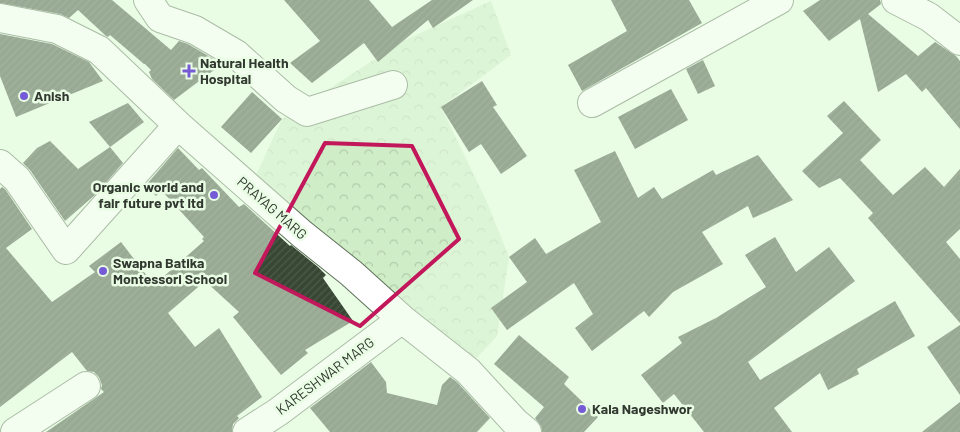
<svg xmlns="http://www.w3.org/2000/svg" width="960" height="432" font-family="Barlow,sans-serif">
  <defs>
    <pattern id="forest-crowns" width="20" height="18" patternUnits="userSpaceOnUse" patternTransform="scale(1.25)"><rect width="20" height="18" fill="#cfedc7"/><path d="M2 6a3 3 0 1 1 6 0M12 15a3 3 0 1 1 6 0" fill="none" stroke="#b2ccab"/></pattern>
    <pattern id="building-hatch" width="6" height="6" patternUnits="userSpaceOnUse" patternTransform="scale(1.25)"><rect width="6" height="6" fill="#384734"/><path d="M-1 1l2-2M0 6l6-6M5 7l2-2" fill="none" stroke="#4d5a49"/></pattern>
  </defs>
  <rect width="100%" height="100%" fill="#e9fce4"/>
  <path fill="url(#forest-crowns)" d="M491 1 511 55 441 107 486 200 509 257 497 336 471 364 250 188 282 119 403 41Z"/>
  <path fill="url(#building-hatch)" d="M0 0H112L171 50 179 41 188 44 222 64 174 100 152 79 149 72 151 70 145 64H144L110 35 108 37 106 36 78 10 69 18 60 14 0 3Z
    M284 0H369L392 27 432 0H473L433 28 428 20 378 62 364 43 312 83 290 63 320 41Z
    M611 0H689L702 23 582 91 568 65 627 31Z
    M820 0H880L881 4 868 14 918 56 935 42 956 56 960 61V129L926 88 922 92 906 74 878 92 860 19 829 41 803 11Z
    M0 34 52 44 89 62 103 81 16 117 0 76Z
    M703 60 715 86 698 94 686 69Z
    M482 81 497 105 493 107 527 156 501 174 481 144 469 152 441 107Z
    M671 89 688 120 635 149 618 117Z
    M252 92 282 119 251 153 221 127Z
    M844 101 881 140 860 160 893 195 925 167 944 187 960 169V229L946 242 960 259V323L868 218 873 213 840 178 819 188 802 171 843 133 827 116Z
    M128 103 144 122 110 147 89 122Z
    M50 141 78 169 110 147 123 163 96 194 65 221 30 170 23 163 37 148Z
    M178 148 199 170 202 168 239 207 244 204 290 246 291 245 318 267 326 275 323 278 353 321 305 350 308 353 281 375 233 317 239 312 205 281 168 313 195 347 219 328 262 397 237 416 239 418 233 424 232 432H46L104 392 101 389 102 385 99 377 94 372 87 371 72 352 0 407V189L2 187 5 189 32 229 6 248 52 302 95 272 89 266 121 242 154 285 204 241 202 239 204 237 162 191 156 196 146 185Z
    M615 151 638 198 654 187 662 199 713 170 716 175 758 155 793 200 753 218 748 206 702 232 723 264 673 292 649 317 644 311 592 351 575 328 593 314 574 283 507 330 491 308 527 282 509 257 535 238 546 254 601 222 574 170Z
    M775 237 796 272 829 247 855 281 748 362 760 380 895 301 915 336 857 369 859 374 828 390 820 373 774 408 792 432H704L674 394 663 403 641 375 682 343 678 337 716 318 766 287 745 255Z
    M960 325V395L927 347Z
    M519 335 569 377 564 384 598 417 584 432H542L541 426 535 418 544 407 494 364Z
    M371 362 386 382 387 393 437 405 442 385 450 377 457 382 490 418 477 432H330L310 408Z
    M960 402V432H922Z"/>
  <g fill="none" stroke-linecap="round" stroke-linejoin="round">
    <defs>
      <path id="minor" d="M148 0 160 18 195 30 236 54 286 99 307 112 393 85
        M896 0 929 17 960 41
        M0 18 57 29 99 50 178 125 302 234 351 273 402 319 468 371 515 422 527 432
        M592 103 779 0
        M0 164 17 179 66 250 178 125
        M15 432 86 386
        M247 432 278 412 402 319"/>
    </defs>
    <use href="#minor" stroke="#5f705b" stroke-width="30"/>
    <use href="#minor" stroke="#fff" stroke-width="28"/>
  </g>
  <path d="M0 0H960V432H0ZM325 143 412 146 459 239 360 326 255 273Z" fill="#e9fce4" fill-opacity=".55" fill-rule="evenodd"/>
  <path fill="none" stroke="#c2185b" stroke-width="4" stroke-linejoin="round" d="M325 143 412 146 459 239 360 326 255 273Z"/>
  <g fill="#765bd6" stroke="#e9fce4" stroke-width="2">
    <path d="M186.5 63.5h5v5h5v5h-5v5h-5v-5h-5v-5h5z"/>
    <circle cx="24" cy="96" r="5"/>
    <circle cx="214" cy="195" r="5"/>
    <circle cx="103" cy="271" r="5"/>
    <circle cx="582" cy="409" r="5"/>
  </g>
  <g text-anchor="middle" stroke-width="5" stroke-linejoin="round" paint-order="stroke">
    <g font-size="14" font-weight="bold" fill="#31382f" stroke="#e9fce4" text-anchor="start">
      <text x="200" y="68">Natural Health<tspan x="200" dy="16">Hospital</tspan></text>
      <text x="34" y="101">Anish</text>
      <text x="204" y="192" text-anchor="end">Organic world and<tspan x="204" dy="16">fair future pvt ltd</tspan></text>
      <text x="113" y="268">Swapna Batika<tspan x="113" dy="16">Montessori School</tspan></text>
      <text x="592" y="414">Kala Nageshwor</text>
    </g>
    <g font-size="14" fill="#31382f" stroke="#e9fce4">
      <text transform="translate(272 208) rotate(41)" y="5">PRAYAG MARG</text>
      <text transform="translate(325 376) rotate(-37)" y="5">KARESHWAR MARG</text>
    </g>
  </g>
</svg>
